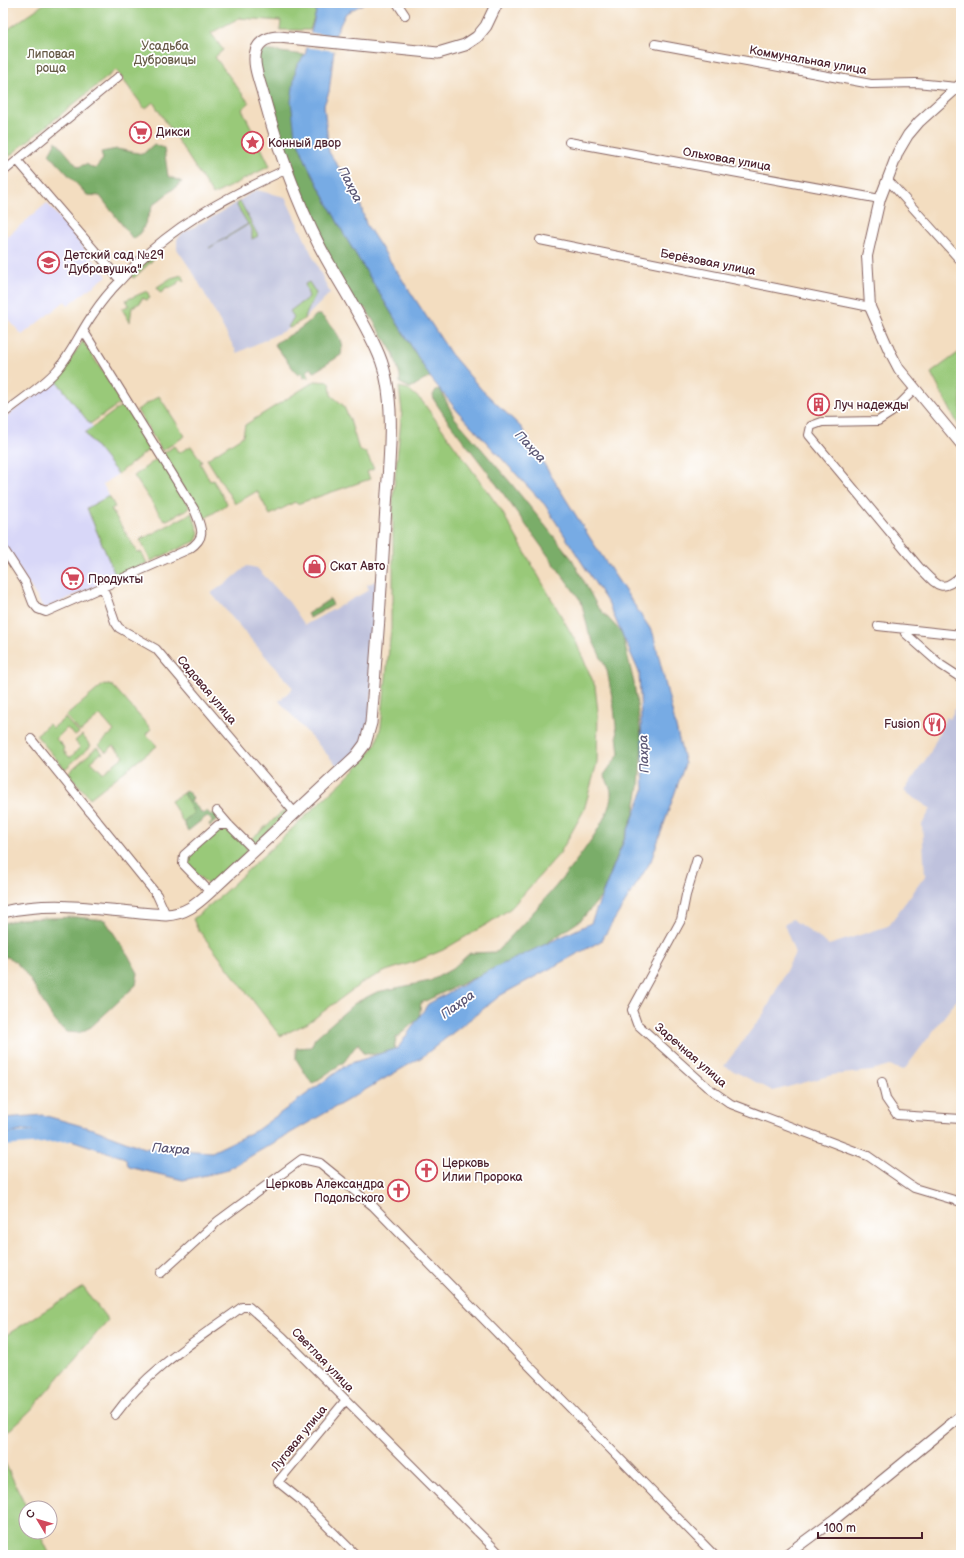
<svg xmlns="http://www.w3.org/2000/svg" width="964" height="1558" font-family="'Balsamiq Sans',sans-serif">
  <rect width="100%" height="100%" fill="#fff"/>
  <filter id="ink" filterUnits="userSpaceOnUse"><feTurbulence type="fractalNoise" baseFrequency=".025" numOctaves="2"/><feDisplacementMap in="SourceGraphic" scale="8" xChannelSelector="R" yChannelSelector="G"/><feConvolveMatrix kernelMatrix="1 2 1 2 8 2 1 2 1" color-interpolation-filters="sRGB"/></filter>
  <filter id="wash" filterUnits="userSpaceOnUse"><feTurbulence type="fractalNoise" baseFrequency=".012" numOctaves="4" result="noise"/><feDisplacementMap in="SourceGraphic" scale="16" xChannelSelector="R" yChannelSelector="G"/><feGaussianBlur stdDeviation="0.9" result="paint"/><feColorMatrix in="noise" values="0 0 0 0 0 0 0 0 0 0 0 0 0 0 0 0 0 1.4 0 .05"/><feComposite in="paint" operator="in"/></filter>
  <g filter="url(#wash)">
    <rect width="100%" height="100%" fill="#f3ddc0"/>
    <path fill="#d8d7f8" d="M47 203 107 276 68 305 65 301 22 335 3 313V240Z
      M56 380 93 427 85 433 118 474 103 484 109 496 87 508 116 577 44 609 3 542V419Z"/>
    <path fill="#bfc2dd" d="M256 190 285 197 330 293 304 319 290 328 237 353 194 274 177 249V239L183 233 220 213Z
      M247 566 257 568 289 602 305 625 369 590 367 585 375 581 378 587 369 735 341 770 279 701 293 688 211 593 228 582Z
      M961 696V994L904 1070 889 1066 872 1071 832 1075 773 1091 724 1066 765 1012 795 953 784 924 792 919 829 945 888 926 925 876 922 824 931 809 904 791 930 753 946 717 950 719Z"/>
    <path fill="#99c979" stroke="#727452" d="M45 3H316V12L310 30H280L281 21 239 18 211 33 223 50 215 57 249 103 242 109 270 166 213 195 153 102 145 109 116 70 3 161V33Z
      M238 202 241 203 258 236 252 239V230L249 224 209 248 248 224 237 206Z
      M155 252 158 255 134 278 132 277V273Z
      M182 275 185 281 179 280 177 284 170 288 166 287 164 291 160 293 157 287 171 278Z
      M309 282 316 293 304 319 290 328 288 327 294 317 290 311 309 297 305 284Z
      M147 291 150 298 147 300 142 298 140 303 132 307 130 322 122 309 129 305 126 300Z
      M83 341 122 402 90 424 56 380Z
      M958 353 961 356V430L931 373Z
      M315 381 330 382 331 395 343 405 350 420 359 450 366 453 374 469 367 472 370 479 297 504 295 502 270 515 257 491 235 504 207 459 243 436 245 425Z
      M399 387 408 389 422 401 501 510 576 642 595 686 598 712 597 763 584 810 560 853 511 908 489 923 443 950 417 961 386 971 363 982 308 1023 280 1036 197 928 193 919 216 900 342 782 363 761 376 744 381 726 391 629V611L393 602V497L402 411Z
      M159 396 185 436 162 451 137 410Z
      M124 404 151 448 118 474 85 433Z
      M174 446 179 453 191 446 202 462 200 463 210 481 213 480 227 503 226 505 204 519 201 518 163 454Z
      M159 457 189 505 188 509 167 520 163 519 134 476Z
      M109 496 115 507 111 509 138 553 141 552 147 563 116 577 87 508Z
      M192 513 199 533 196 541 151 561 140 540Z
      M104 684 113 686 151 729 146 734 157 746 90 798 68 773 97 747 103 754 101 753 91 762 103 773 124 756 113 746 106 752 99 745 114 731 100 715 80 732 66 716Z
      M65 718 79 733 75 736 67 728 56 739 63 746 64 751 69 757H71L80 747 75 741 82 735 91 746 65 769 36 735 49 724 53 728Z
      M183 793 194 813 183 822 171 801Z
      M287 808 288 813 255 843 250 840Z
      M223 824 246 846 247 850 245 854 213 883 208 885 183 860Z
      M83 1287 108 1320 31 1410 3 1436V1337Z
      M3 1459 27 1508 26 1532H39L50 1555H3Z"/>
    <path fill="#7aad69" stroke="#62664a" d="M264 50 305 55 296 67 295 135 308 166 346 238 430 377 410 388 400 383V375L393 353 366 309 351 303 304 210 255 58Z
      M56 141 78 167 86 164 95 169 103 159 101 152 117 149 143 154 154 144 164 148 168 176 182 182 153 205 141 233 133 239 100 196 87 195 49 154Z
      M316 315H321C332 327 345 338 341 355L314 372 311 368 306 372 309 377 304 378 301 373 298 375 275 345V343C291 335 304 327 316 315Z
      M440 389 454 417 510 482 572 559 597 606 622 633 634 683 642 743 639 787 634 814 601 897 581 920 544 945 421 1003 419 1018 396 1038 394 1049C383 1053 374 1056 363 1053L358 1043 344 1062 312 1084 296 1059V1048L311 1047 315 1038 355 1003 377 992 430 981 452 969 470 953 496 952C522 925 615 828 611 792 611 787 606 780 604 775L619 754 614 708 607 670 589 633 581 601 486 470 448 421 434 400 433 395 436 390Z
      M330 599 333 605 310 618 307 614Z
      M186 790 193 798 191 801 203 814 207 811 211 815 215 812 219 818 210 826 209 824 212 821 207 816 188 831 183 822 194 813 183 793Z
      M75 917 105 920 128 955 138 973 136 985 91 1027 79 1033 66 1032C63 1029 58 1025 55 1021 41 1004 26 960 3 956V923L21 919Z"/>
    <path fill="#77abe4" stroke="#606588" d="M316 3H365L346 13 336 33 329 92 324 105 329 152 359 199 366 224 451 354 481 389 521 427 590 538 653 633 685 764 651 861 601 941 501 995 422 1057 225 1171 183 1180 129 1167 125 1158 68 1139 26 1130 3 1135V1118L43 1115 96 1130 144 1148 212 1152 257 1130 348 1064 398 1048 428 1004 488 971 591 923 644 790 639 672 609 605 545 505 459 413 430 377 346 238 308 166 295 135 291 101 296 67 305 55 316 12Z"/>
    <path fill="#f3ddc0" d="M308 33 338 36 336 51 304 47Z"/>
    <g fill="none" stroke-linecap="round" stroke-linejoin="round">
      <path stroke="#77abe4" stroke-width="12" d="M3 1140 70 1135"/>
    </g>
  </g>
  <g filter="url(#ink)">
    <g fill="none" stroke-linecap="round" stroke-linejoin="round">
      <defs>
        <path id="minor" d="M397 3 405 15
          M655 44 871 84 916 83 957 87
          M569 142 880 199
          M17 160 120 280
          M3 172 118 77
          M887 179 961 261
          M540 240 870 307
          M915 389 892 412 878 421 822 422 811 426 809 435 919 567C936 584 941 595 961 575
          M3 414C20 400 42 387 57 370 72 353 80 332 93 314 101 302 110 291 120 281 167 228 224 198 287 169
          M3 548 25 582 33 603 38 609 46 612 189 549C208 537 201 527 194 509L83 330
          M103 587 115 622 119 628 156 649 295 813
          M878 626 961 635
          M906 629 905 633 941 665 961 678
          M31 739 157 895 166 915
          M217 811 229 825 254 850
          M697 859 686 895 681 920 632 1010 637 1024 707 1087 731 1104 868 1156 914 1188 961 1202
          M210 892 183 864 184 855 218 825H229
          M882 1082 886 1099 897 1115 961 1119
          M161 1273 218 1221 302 1159 320 1163 373 1206 714 1555
          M345 1401 278 1482 303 1502 356 1555
          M115 1415C147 1370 198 1339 242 1307H249L283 1337 501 1555"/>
        <path id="tertiary" d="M961 84 919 122 908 135 898 152 880 199 867 256 870 307 889 350 899 369 961 444
          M786 1555 836 1518 961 1416"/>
        <path id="secondary" d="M3 912C60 899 110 912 166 915 185 914 196 905 210 892L356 756 365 744 371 723C377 651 382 579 386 507 389 460 397 398 379 355 363 317 338 282 319 245 295 198 277 145 263 94 260 82 252 64 256 51 259 41 269 37 279 37L438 53 465 45 477 37 486 26 497 3"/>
      </defs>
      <use href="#minor" stroke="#85625f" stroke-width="10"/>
      <use href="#tertiary" stroke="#85625f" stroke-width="12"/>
      <use href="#secondary" stroke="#85625f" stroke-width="13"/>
      <use href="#minor" stroke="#fff" stroke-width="8"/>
      <use href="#tertiary" stroke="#fff" stroke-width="10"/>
      <use href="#secondary" stroke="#fff" stroke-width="11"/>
    </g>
  </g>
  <defs>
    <symbol id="supermarket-ring" viewBox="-11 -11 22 22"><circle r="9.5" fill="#fff" stroke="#d1495b" stroke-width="1.5"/><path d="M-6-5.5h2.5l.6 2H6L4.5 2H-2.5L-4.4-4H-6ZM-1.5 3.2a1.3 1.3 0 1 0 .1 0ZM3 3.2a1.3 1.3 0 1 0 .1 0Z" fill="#d1495b"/></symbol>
    <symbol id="sight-ring" viewBox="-11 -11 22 22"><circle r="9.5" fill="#fff" stroke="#d1495b" stroke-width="1.5"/><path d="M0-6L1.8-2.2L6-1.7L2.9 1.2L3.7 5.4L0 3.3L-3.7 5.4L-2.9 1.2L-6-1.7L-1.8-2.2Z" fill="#d1495b"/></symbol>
    <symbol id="school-ring" viewBox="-11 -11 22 22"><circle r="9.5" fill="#fff" stroke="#d1495b" stroke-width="1.5"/><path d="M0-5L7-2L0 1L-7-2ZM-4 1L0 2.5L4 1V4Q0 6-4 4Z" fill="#d1495b"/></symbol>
    <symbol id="building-ring" viewBox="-11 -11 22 22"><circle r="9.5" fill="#fff" stroke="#d1495b" stroke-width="1.5"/><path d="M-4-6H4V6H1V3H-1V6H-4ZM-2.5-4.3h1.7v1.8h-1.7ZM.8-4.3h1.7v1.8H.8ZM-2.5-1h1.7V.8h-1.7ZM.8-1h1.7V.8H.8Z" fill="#d1495b"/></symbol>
    <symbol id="shop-ring" viewBox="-11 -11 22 22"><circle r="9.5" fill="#fff" stroke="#d1495b" stroke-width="1.5"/><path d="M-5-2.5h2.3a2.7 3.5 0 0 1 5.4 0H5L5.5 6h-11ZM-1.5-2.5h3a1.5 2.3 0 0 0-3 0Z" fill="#d1495b"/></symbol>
    <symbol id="restaurant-ring" viewBox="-11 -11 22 22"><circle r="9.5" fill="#fff" stroke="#d1495b" stroke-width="1.5"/><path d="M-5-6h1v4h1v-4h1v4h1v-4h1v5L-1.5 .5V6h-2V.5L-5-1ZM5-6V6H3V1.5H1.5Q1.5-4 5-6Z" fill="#d1495b"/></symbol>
    <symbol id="church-ring" viewBox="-11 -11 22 22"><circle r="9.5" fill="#fff" stroke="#d1495b" stroke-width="1.5"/><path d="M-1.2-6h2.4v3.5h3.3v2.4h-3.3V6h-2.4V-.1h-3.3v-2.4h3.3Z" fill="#d1495b"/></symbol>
  </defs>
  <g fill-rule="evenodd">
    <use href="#supermarket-ring" x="128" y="120" width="25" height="25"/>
    <use href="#sight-ring" x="240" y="130" width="25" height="25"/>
    <use href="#school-ring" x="36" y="250" width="25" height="25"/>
    <use href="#building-ring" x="806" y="392" width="25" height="25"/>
    <use href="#shop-ring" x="302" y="554" width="25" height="25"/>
    <use href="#supermarket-ring" x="60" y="566" width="25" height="25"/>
    <use href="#restaurant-ring" x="922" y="712" width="25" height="25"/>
    <use href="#church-ring" x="414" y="1158" width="25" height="25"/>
    <use href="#church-ring" x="386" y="1178" width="25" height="25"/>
  </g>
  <g text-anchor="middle" stroke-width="3.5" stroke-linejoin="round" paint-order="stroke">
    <g font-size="12" fill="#665a46" stroke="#fff">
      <text x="165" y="50">Усадьба<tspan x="165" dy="14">Дубровицы</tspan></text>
      <text x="51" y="58">Липовая<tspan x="51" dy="14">роща</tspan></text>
    </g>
    <g font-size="12" fill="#4a1f2b" stroke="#fff">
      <text transform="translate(808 60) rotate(10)" y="4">Коммунальная улица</text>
      <text transform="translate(727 159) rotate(10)" y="4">Ольховая улица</text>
      <text transform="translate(708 262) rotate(11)" y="4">Берёзовая улица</text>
      <text transform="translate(207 690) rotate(50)" y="4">Садовая улица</text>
      <text transform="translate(691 1055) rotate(41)" y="4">Заречная улица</text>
      <text transform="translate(323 1360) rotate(46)" y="4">Светлая улица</text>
      <text transform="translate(299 1438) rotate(-51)" y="4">Луговая улица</text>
    </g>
    <g font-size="12" fill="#4a1f2b" stroke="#fff" text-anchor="start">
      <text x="156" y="136">Дикси</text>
      <text x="268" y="147">Конный двор</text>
      <text x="64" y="259">Детский сад №29<tspan x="64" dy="14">"Дубравушка"</tspan></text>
      <text x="834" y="409">Луч надежды</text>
      <text x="330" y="570">Скат Авто</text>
      <text x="88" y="583">Продукты</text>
      <text x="920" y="728" text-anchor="end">Fusion</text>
      <text x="442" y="1167">Церковь<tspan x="442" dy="14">Илии Пророка</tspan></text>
      <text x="384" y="1188" text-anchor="end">Церковь Александра<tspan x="384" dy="14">Подольского</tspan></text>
    </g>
    <g font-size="13" font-style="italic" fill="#5c5775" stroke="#fff">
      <text transform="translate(351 184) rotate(63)" y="5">Пахра</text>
      <text transform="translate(531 446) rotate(47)" y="5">Пахра</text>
      <text transform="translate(643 754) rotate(-92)" y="5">Пахра</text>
      <text transform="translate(457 1004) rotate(-36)" y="5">Пахра</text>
      <text transform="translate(171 1148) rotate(4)" y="5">Пахра</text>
    </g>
  </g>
  <rect width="964" height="1558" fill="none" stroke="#fff" stroke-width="16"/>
  <g transform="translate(38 1520) rotate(308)"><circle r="19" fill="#ffffff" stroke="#b7a5aa"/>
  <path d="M0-3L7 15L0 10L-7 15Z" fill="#d1495b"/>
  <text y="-6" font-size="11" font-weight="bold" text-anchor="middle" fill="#4a1f2b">С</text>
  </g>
  <path d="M818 1532v6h104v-6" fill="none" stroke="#4a1f2b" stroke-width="2"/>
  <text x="824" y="1532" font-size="12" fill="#4a1f2b" stroke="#ffffff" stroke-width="3" paint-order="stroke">100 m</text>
</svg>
